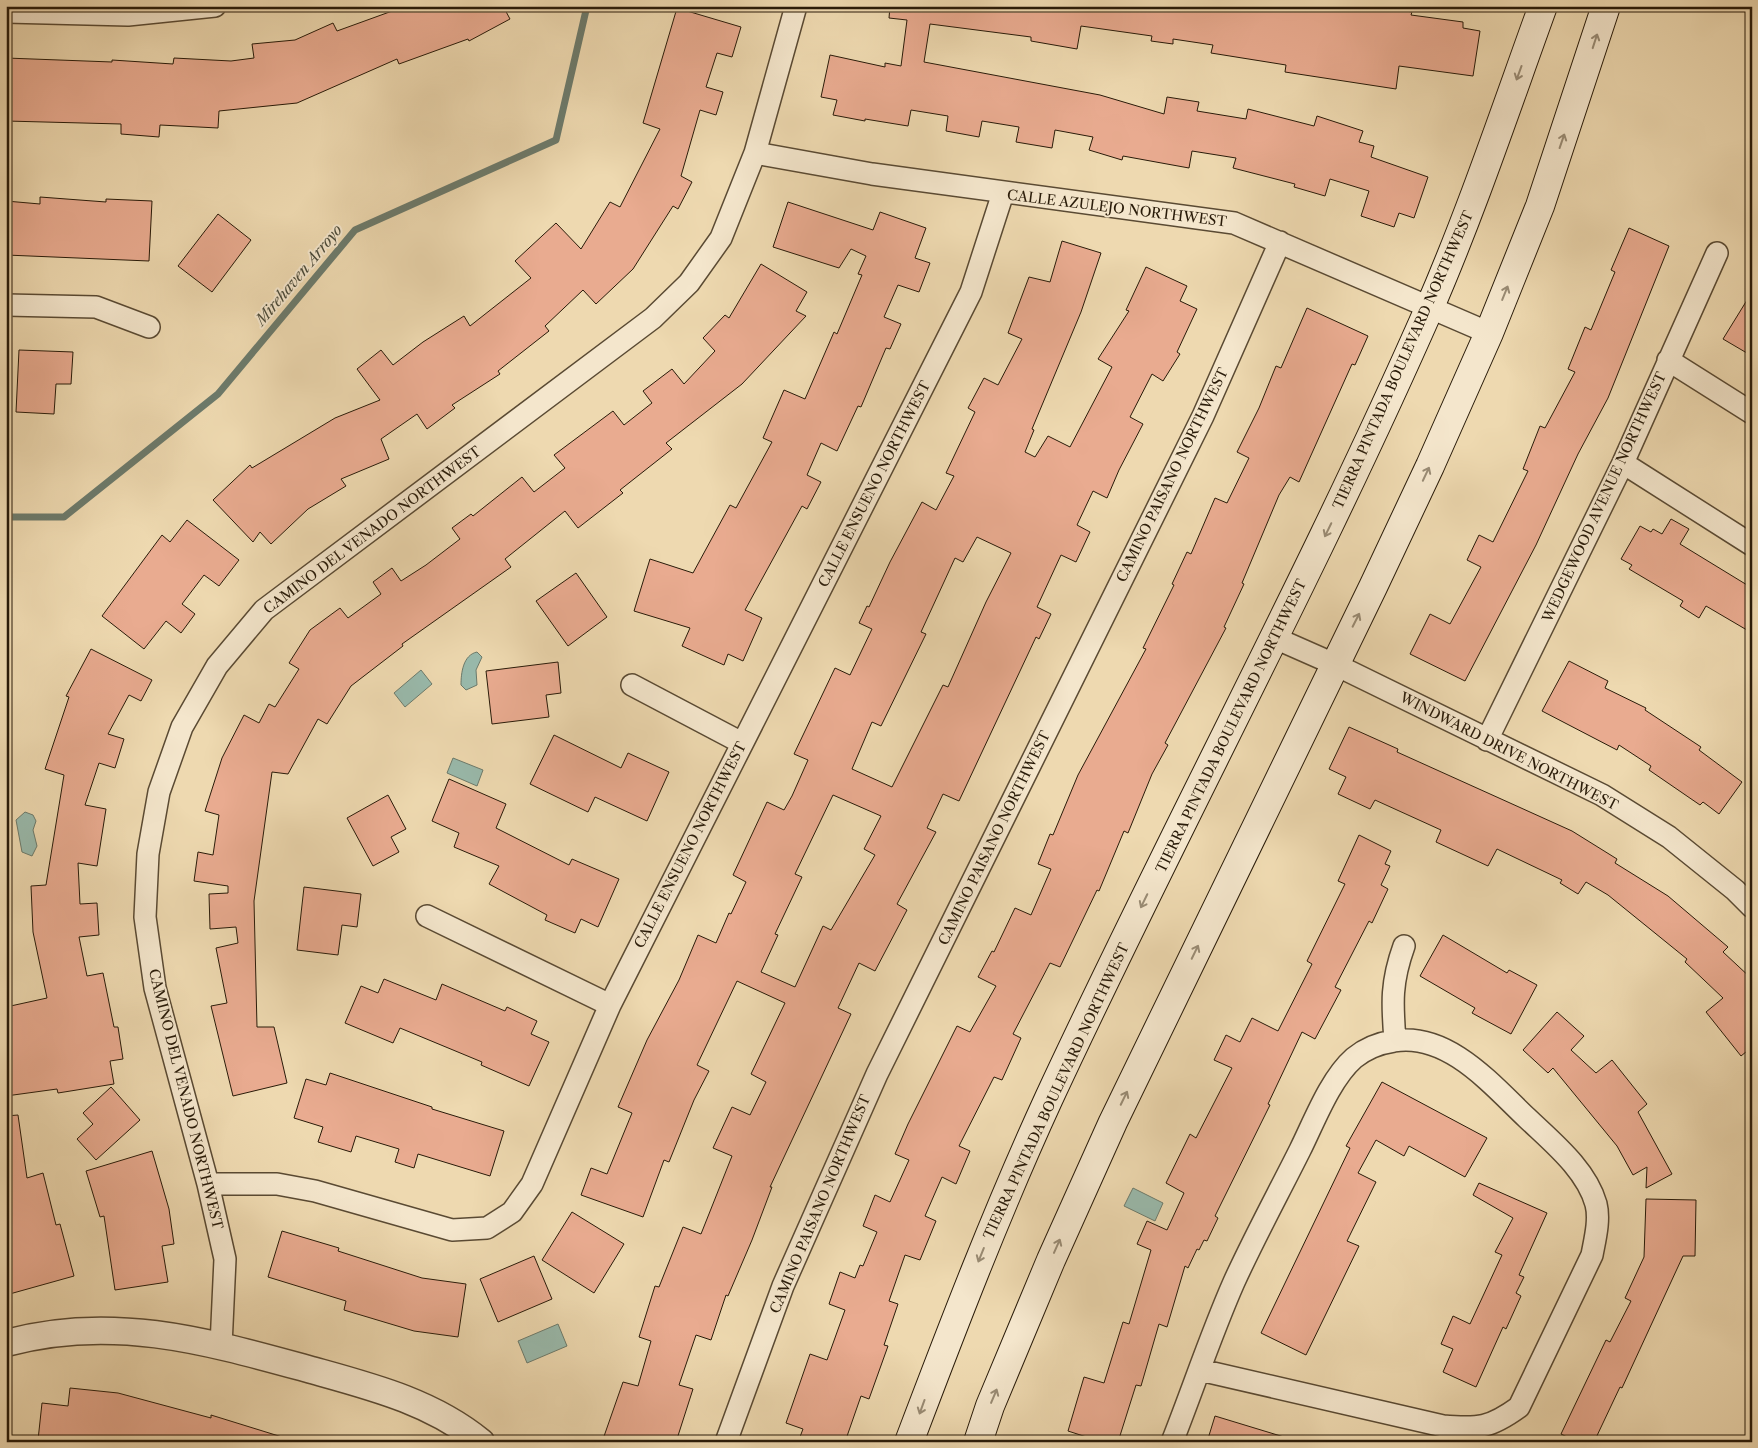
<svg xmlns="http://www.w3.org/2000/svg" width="1758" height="1448" font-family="'Libre Caslon Text',serif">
  <rect width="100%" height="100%" fill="#eed9b0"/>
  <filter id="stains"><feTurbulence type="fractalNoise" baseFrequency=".004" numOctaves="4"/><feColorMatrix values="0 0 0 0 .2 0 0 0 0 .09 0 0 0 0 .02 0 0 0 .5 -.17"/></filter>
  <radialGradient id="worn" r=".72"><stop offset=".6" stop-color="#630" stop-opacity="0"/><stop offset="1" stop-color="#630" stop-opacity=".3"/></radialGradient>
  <path fill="#99baac" stroke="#6c7a6b" d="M477 652 482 657 476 670 477 685 466 690 461 685C461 673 463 655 477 652Z
    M421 670 432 684 405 707 394 693Z
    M453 758 483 770 477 786 447 773Z
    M25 812 33 815 36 821 33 830 37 846 32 856 22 852 16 820Z
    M1133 1188 1163 1203 1155 1221 1124 1206Z
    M558 1324 567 1346 527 1363 518 1341Z"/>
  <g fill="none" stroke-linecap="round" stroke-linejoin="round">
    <path stroke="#6c7a6b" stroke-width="7" d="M6 517H64L218 394 355 230 556 140 587 6"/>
  </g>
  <path fill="#e9ab90" stroke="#291b09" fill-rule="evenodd" d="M406 6H503L510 19 469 41 468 39 399 64 397 59 297 103 219 111 218 128 160 125 159 137 121 134V124L6 121V58L112 62V60L173 64 174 58 231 61 254 58 252 44 295 40 333 23 337 31Z
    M890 6H1374L1412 12 1411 15 1463 22V28L1480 31 1473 76 1399 66 1396 89 1285 72 1286 65 1211 53 1213 45 1173 39V44L1151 41 1152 36 1081 26 1077 49 1031 41V37L930 24 924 62 1100 95 1164 114 1167 97 1199 102 1197 111 1246 119 1248 109 1314 126 1317 116 1363 131 1359 142 1374 146 1371 157 1428 177 1414 218 1399 213 1394 227 1361 216 1369 191 1330 179 1325 196 1294 187 1295 184 1233 168 1236 158 1192 151 1189 168 1123 156 1122 160 1089 150 1093 137 1055 130 1052 148 1016 142 1019 127 982 121 979 137 946 131 948 116 911 110 908 126 865 119V121L833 115 837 100 821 97 830 55 885 67V63L901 66 907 20 889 18Z
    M677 8 741 27 732 57 717 53 706 87 723 92 716 115 700 110 681 176 692 182 678 209 673 206 633 269 596 304 583 290 545 326 549 331 498 371 500 374 452 405 455 408 427 429 417 414 381 439 389 459 341 479 346 486 308 509 271 544 260 532 253 542 213 500 250 465 252 468 335 418 380 400 357 369 381 350 393 365 423 342 464 316 470 326 531 278 515 261 556 223 581 249 610 202 620 207 660 129 643 123Z
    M40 197 106 202V199L152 201 149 261 6 255V201L40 204Z
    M788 202 873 230 880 212 926 228 915 258 930 263 919 292 898 285 884 317 901 324 890 349 886 348 861 407 858 406 837 451 821 443 807 475 821 482 807 509 802 506 745 610 762 618 743 661 728 654 724 665 682 646 690 628 634 611 650 559 693 573 730 505 736 508 772 442 763 438 784 390 805 399 834 332 837 334 862 275 858 274 866 256 851 249 839 268 773 247Z
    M218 214 251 240 212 292 178 266Z
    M1629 228 1669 246 1608 398 1578 454 1536 545 1465 681 1410 654 1430 614 1450 624 1481 567 1467 560 1479 535 1493 542 1528 471 1523 469 1540 426 1545 428 1575 372 1568 369 1585 327 1591 330 1615 272 1611 270Z
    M1062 241 1101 253 1081 312 1032 429 1034 430 1025 452 1035 457 1048 436 1070 447 1112 367 1098 359 1129 311 1126 310 1146 267 1187 286 1180 301 1197 309 1177 352 1180 354 1163 381 1152 374 1130 417 1143 424 1119 470 1107 498 1093 491 1077 525 1090 532 1076 562 1061 555 1037 607 1051 614 1039 639 1036 637 959 801 943 794 927 828 936 832 897 904 907 910 875 971 859 963 838 1008 851 1014 770 1187H772L752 1240 728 1296 726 1295 711 1340 696 1335 679 1385 693 1389 676 1442H602L623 1382 638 1386 651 1341 639 1337 655 1286 659 1287 683 1227 701 1234 732 1156 713 1148 732 1107 750 1115 766 1082 751 1074 785 1003 737 981 697 1065 709 1071 694 1100 669 1162 664 1160 643 1217 581 1195 591 1168 607 1174 632 1113 618 1107 647 1040 679 980 698 935 716 943 729 913 731 914 746 882 733 875 767 802 784 810 792 796 808 760 794 754 835 668 850 675 872 629 859 623 867 606 869 607 890 562 922 502 936 510 954 476 946 473 975 412 968 408 984 378 998 385 1022 339 1008 333 1029 277 1050 282ZM977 537 1011 553 986 602 948 687 943 685 892 787 852 769 872 722 881 726 926 634 921 632 955 558 963 562ZM833 795 881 816 864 849 875 855 831 930 823 926 795 987 761 972 778 935 775 934 802 877 795 874Z
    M761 264 807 292 796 311 806 316 742 384 666 443 672 449 620 490 623 493 578 528 565 511 505 559 511 567 402 644 403 646 351 686 327 724 318 719 288 774 272 772 254 901 257 1027H274L287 1083 233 1096 211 1006 227 1003 216 948 238 943 236 927 210 929 209 894 228 893V886L194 881 198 852 213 855 219 815 205 811 222 758 244 715 259 723 269 704 275 707 299 669 289 663 310 630 340 608 348 618 381 594 373 582 392 568 401 581 426 565 460 539 452 528 471 514 473 516 522 477 534 492 565 468 554 455 613 411 624 425 652 403 643 391 672 369 684 384 715 351 703 338 725 315 729 318Z
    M1752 292V356L1723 339Z
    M1307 308 1368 336 1355 365 1352 364 1299 482 1290 477 1279 495 1242 583 1244 584 1224 627 1226 628 1165 743 1168 745 1152 774 1128 833 1124 831 1099 891 1097 890 1060 967 1050 963 1013 1034 1021 1038 1002 1080 994 1077 959 1146 970 1151 956 1184 942 1177 925 1216 936 1221 920 1260 905 1255 889 1301 898 1304 884 1345 888 1346 869 1399 861 1396 845 1442H798L803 1429 786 1423 810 1354 827 1360 845 1310 829 1304 840 1272 855 1278 860 1265 863 1266 877 1232 863 1226 875 1195 890 1202 909 1160 895 1154 908 1124 957 1026 970 1032 996 986 978 977 992 951 994 952 1015 908 1031 915 1051 869 1038 864 1050 834 1053 835 1078 775 1146 649 1143 648 1174 585 1172 584 1187 552 1191 554 1215 498 1227 503 1249 458 1237 452 1259 408 1276 366 1281 368Z
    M19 350 73 352 71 384H56L54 414 16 412Z
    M1671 519 1689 529 1680 544 1752 588V633L1706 606 1699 618 1680 606 1683 601 1629 569 1632 565 1621 559 1640 526 1651 532 1653 529 1662 534Z
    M187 520 239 560 219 586 204 575 182 604 195 614 181 633 166 621 144 649 102 616 162 535 170 542Z
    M576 573 607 617 568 646 536 601Z
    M91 649 152 680 141 701 129 695 108 734 124 739 115 768 99 763 85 805 106 809 97 866 78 863 80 904 97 903 99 935 79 937 87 976 103 973 114 1027H118L123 1059 110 1061 114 1084 58 1093 57 1089 6 1096V1007L47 998 33 932 31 886 46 885 64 775 45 769 69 697 66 696Z
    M1569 661 1608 681 1605 688 1646 708 1645 710 1701 747 1699 750 1742 782 1719 814 1703 802 1700 805 1649 770 1651 766 1619 745 1617 750 1542 711Z
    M558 662 561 693 546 695 549 717 492 724 486 671Z
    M1349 727 1398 749 1397 752 1572 831 1617 859 1615 863 1668 896 1728 947 1723 952 1752 979V1047L1741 1056 1706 1012 1723 998 1685 962 1687 959 1608 895 1586 882 1578 894 1560 883 1562 880 1497 849 1488 866 1436 842 1441 830 1375 800 1370 809 1338 794 1346 777 1329 769Z
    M554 735 621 768 628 753 669 772 647 821 595 797 588 812 530 784Z
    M449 779 506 804 496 828 569 865 572 859 619 879 598 927 581 919 575 933 545 920 547 915 489 884 499 866 454 847 459 833 432 821Z
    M388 795 406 829 391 837 399 852 373 866 347 818Z
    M1359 835 1391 851 1385 864 1390 866 1381 885 1388 889 1372 923 1369 921 1335 987 1341 990 1315 1039 1302 1032 1268 1104 1270 1105 1215 1216 1218 1218 1207 1241 1204 1240 1199 1250 1197 1249 1188 1268 1185 1266 1167 1327 1159 1324 1141 1386 1136 1385 1118 1442H1102L1068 1431 1084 1377 1104 1383 1123 1322 1129 1324 1151 1250 1137 1244 1147 1221 1167 1230 1184 1193 1166 1183 1190 1134 1196 1138 1232 1068 1214 1060 1226 1035 1240 1042 1252 1018 1278 1031 1312 964 1307 961 1345 884 1338 881Z
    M304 887 361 894 357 927 342 925 338 955 297 950Z
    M1443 935 1507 973 1509 970 1537 985 1511 1034 1472 1013 1475 1008 1420 976Z
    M384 979 436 1000 442 984 505 1011 507 1007 537 1021 531 1034 549 1042 529 1086 481 1065 482 1062 400 1028 393 1043 345 1023 361 986 378 993Z
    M1557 1012 1584 1036 1571 1050 1596 1073 1612 1060 1647 1104 1638 1112 1672 1174 1646 1188 1647 1167 1633 1175 1617 1146 1553 1068 1548 1073 1523 1050Z
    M330 1073 432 1107V1109L504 1131 490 1176 418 1154 414 1168 395 1162 399 1149 356 1136 351 1152 318 1142 323 1127 294 1118 306 1079 326 1085Z
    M1382 1082 1487 1138 1465 1177 1409 1146 1404 1156 1376 1140 1358 1173 1376 1182 1347 1241 1359 1246 1306 1355 1261 1333 1350 1148 1346 1146Z
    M111 1087 140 1120 96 1160 77 1139 93 1124 83 1113Z
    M18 1115 27 1178 43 1173 56 1225 60 1224 74 1276 6 1295V1116Z
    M152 1151 169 1209 174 1244 162 1246 168 1282 115 1290 104 1216 100 1217 86 1171Z
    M1479 1183 1547 1213 1519 1275 1524 1277 1516 1293 1521 1296 1506 1329 1503 1327 1476 1387 1443 1372 1453 1349 1441 1344 1453 1316 1470 1324 1502 1255 1495 1252 1513 1218 1473 1195Z
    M1646 1199 1696 1200 1695 1256H1683L1622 1388 1620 1387 1594 1442H1577L1561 1434 1606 1340 1610 1342 1631 1301 1625 1298 1644 1257Z
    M572 1212 624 1244 594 1293 542 1260Z
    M282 1231 339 1248 338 1251 422 1278 466 1284 458 1337 414 1331 344 1310 346 1301 268 1277Z
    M534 1256 552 1299 498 1322 480 1279Z
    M70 1388 118 1393 211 1418V1415L282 1437 281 1442 38 1440 42 1403 68 1406Z
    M1215 1416 1284 1437 1283 1442H1207Z"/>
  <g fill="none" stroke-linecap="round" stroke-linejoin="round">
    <defs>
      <path id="minor" d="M6 12 128 15 215 6
        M755 153 872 174 1234 223 1489 333
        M6 305 96 307 149 327
        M1668 360 1752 413
        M1623 463 1752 545
        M1275 638 1334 664 1602 795 1669 837 1735 890 1752 907
        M632 685 742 743
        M1487 740 1623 463 1717 253
        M427 916 610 1005
        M1395 1040C1392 1003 1391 982 1404 946
        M208 1184H277L315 1191 452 1230 487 1228 512 1212 532 1184 610 1005 971 292 1003 193
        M221 1346 225 1259 208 1184 155 988 145 917 148 854 159 792 182 727 217 666 264 610 653 318 689 283 721 238 755 153 796 6
        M726 1442 783 1286 877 1074 1203 416 1280 242
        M1172 1442C1193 1389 1211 1334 1234 1282 1254 1238 1278 1194 1300 1150 1314 1122 1330 1079 1354 1058 1365 1049 1380 1043 1394 1041 1448 1032 1492 1085 1527 1118 1552 1142 1586 1169 1596 1204 1600 1220 1595 1239 1592 1255L1519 1407C1490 1428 1479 1429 1443 1426L1200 1370"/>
      <path id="tertiary" d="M6 1343C112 1314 206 1341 308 1369 369 1386 431 1401 481 1442"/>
      <path id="secondary" d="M909 1442C953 1326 997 1211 1049 1098 1172 833 1311 577 1429 309 1472 210 1506 108 1543 6
        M978 1442 990 1406 1051 1260 1113 1122 1373 587 1430 466 1489 333 1540 206 1606 6"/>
    </defs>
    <use href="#minor" stroke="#5a4a33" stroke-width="24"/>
    <use href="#tertiary" stroke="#5a4a33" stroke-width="29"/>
    <use href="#secondary" stroke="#291b09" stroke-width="30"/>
    <use href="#minor" stroke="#f4e6cc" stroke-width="21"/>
    <use href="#tertiary" stroke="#f4e6cc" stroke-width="26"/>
    <use href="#secondary" stroke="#f4e6cc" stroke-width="28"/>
  </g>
  <defs><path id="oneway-shaft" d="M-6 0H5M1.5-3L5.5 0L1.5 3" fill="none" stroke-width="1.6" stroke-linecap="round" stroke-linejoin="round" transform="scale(1.25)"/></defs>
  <g stroke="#998b74">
    <use href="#oneway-shaft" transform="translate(1595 41) rotate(-72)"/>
    <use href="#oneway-shaft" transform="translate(1519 73) rotate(110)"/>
    <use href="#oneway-shaft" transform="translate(1562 141) rotate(-71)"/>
    <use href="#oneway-shaft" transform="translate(1505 293) rotate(-68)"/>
    <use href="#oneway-shaft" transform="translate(1426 474) rotate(-65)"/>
    <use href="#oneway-shaft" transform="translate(1328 530) rotate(116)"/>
    <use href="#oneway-shaft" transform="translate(1356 620) rotate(-63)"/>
    <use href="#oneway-shaft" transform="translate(1144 901) rotate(116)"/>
    <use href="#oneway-shaft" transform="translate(1195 952) rotate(-64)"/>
    <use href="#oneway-shaft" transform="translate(1124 1098) rotate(-64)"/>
    <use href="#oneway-shaft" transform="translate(1057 1246) rotate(-66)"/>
    <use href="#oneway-shaft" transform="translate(981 1255) rotate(112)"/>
    <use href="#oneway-shaft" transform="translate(994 1396) rotate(-67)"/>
    <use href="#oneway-shaft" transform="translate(922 1407) rotate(110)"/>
  </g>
  <g text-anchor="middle" stroke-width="4" stroke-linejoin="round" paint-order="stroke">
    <g font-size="14" fill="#291b09" stroke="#f4e6cc">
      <text transform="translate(1117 208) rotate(7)" y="5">CALLE AZULEJO NORTHWEST</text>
      <text transform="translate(1403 360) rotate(-66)" y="5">TIERRA PINTADA BOULEVARD NORTHWEST</text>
      <text transform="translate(1172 475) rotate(-64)" y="5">CAMINO PAISANO NORTHWEST</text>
      <text transform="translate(874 484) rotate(-63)" y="5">CALLE ENSUENO NORTHWEST</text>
      <text transform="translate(1604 497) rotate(-65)" y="5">WEDGEWOOD AVENUE NORTHWEST</text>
      <text transform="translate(372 530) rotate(-37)" y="5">CAMINO DEL VENADO NORTHWEST</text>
      <text transform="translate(1231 726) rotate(-64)" y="5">TIERRA PINTADA BOULEVARD NORTHWEST</text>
      <text transform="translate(1509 751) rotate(27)" y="5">WINDWARD DRIVE NORTHWEST</text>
      <text transform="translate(994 838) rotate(-64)" y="5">CAMINO PAISANO NORTHWEST</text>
      <text transform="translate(690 845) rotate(-63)" y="5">CALLE ENSUENO NORTHWEST</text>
      <text transform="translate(1056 1091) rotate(-65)" y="5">TIERRA PINTADA BOULEVARD NORTHWEST</text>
      <text transform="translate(186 1099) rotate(76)" y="5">CAMINO DEL VENADO NORTHWEST</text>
      <text transform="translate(820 1204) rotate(-67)" y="5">CAMINO PAISANO NORTHWEST</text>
    </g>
    <g font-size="15" font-style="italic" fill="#4b4b3a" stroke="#f4e6cc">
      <text transform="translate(299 275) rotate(-50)" y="5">Mirehaven Arroyo</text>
    </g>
  </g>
  <rect width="1758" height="1448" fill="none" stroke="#eed9b0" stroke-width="25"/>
  <rect x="8" y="8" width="1743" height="1433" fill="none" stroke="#291b09" stroke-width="2.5"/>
  <rect x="12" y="12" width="1733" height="1423" fill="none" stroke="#291b09"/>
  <rect width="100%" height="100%" filter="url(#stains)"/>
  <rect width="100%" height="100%" fill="url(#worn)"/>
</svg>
